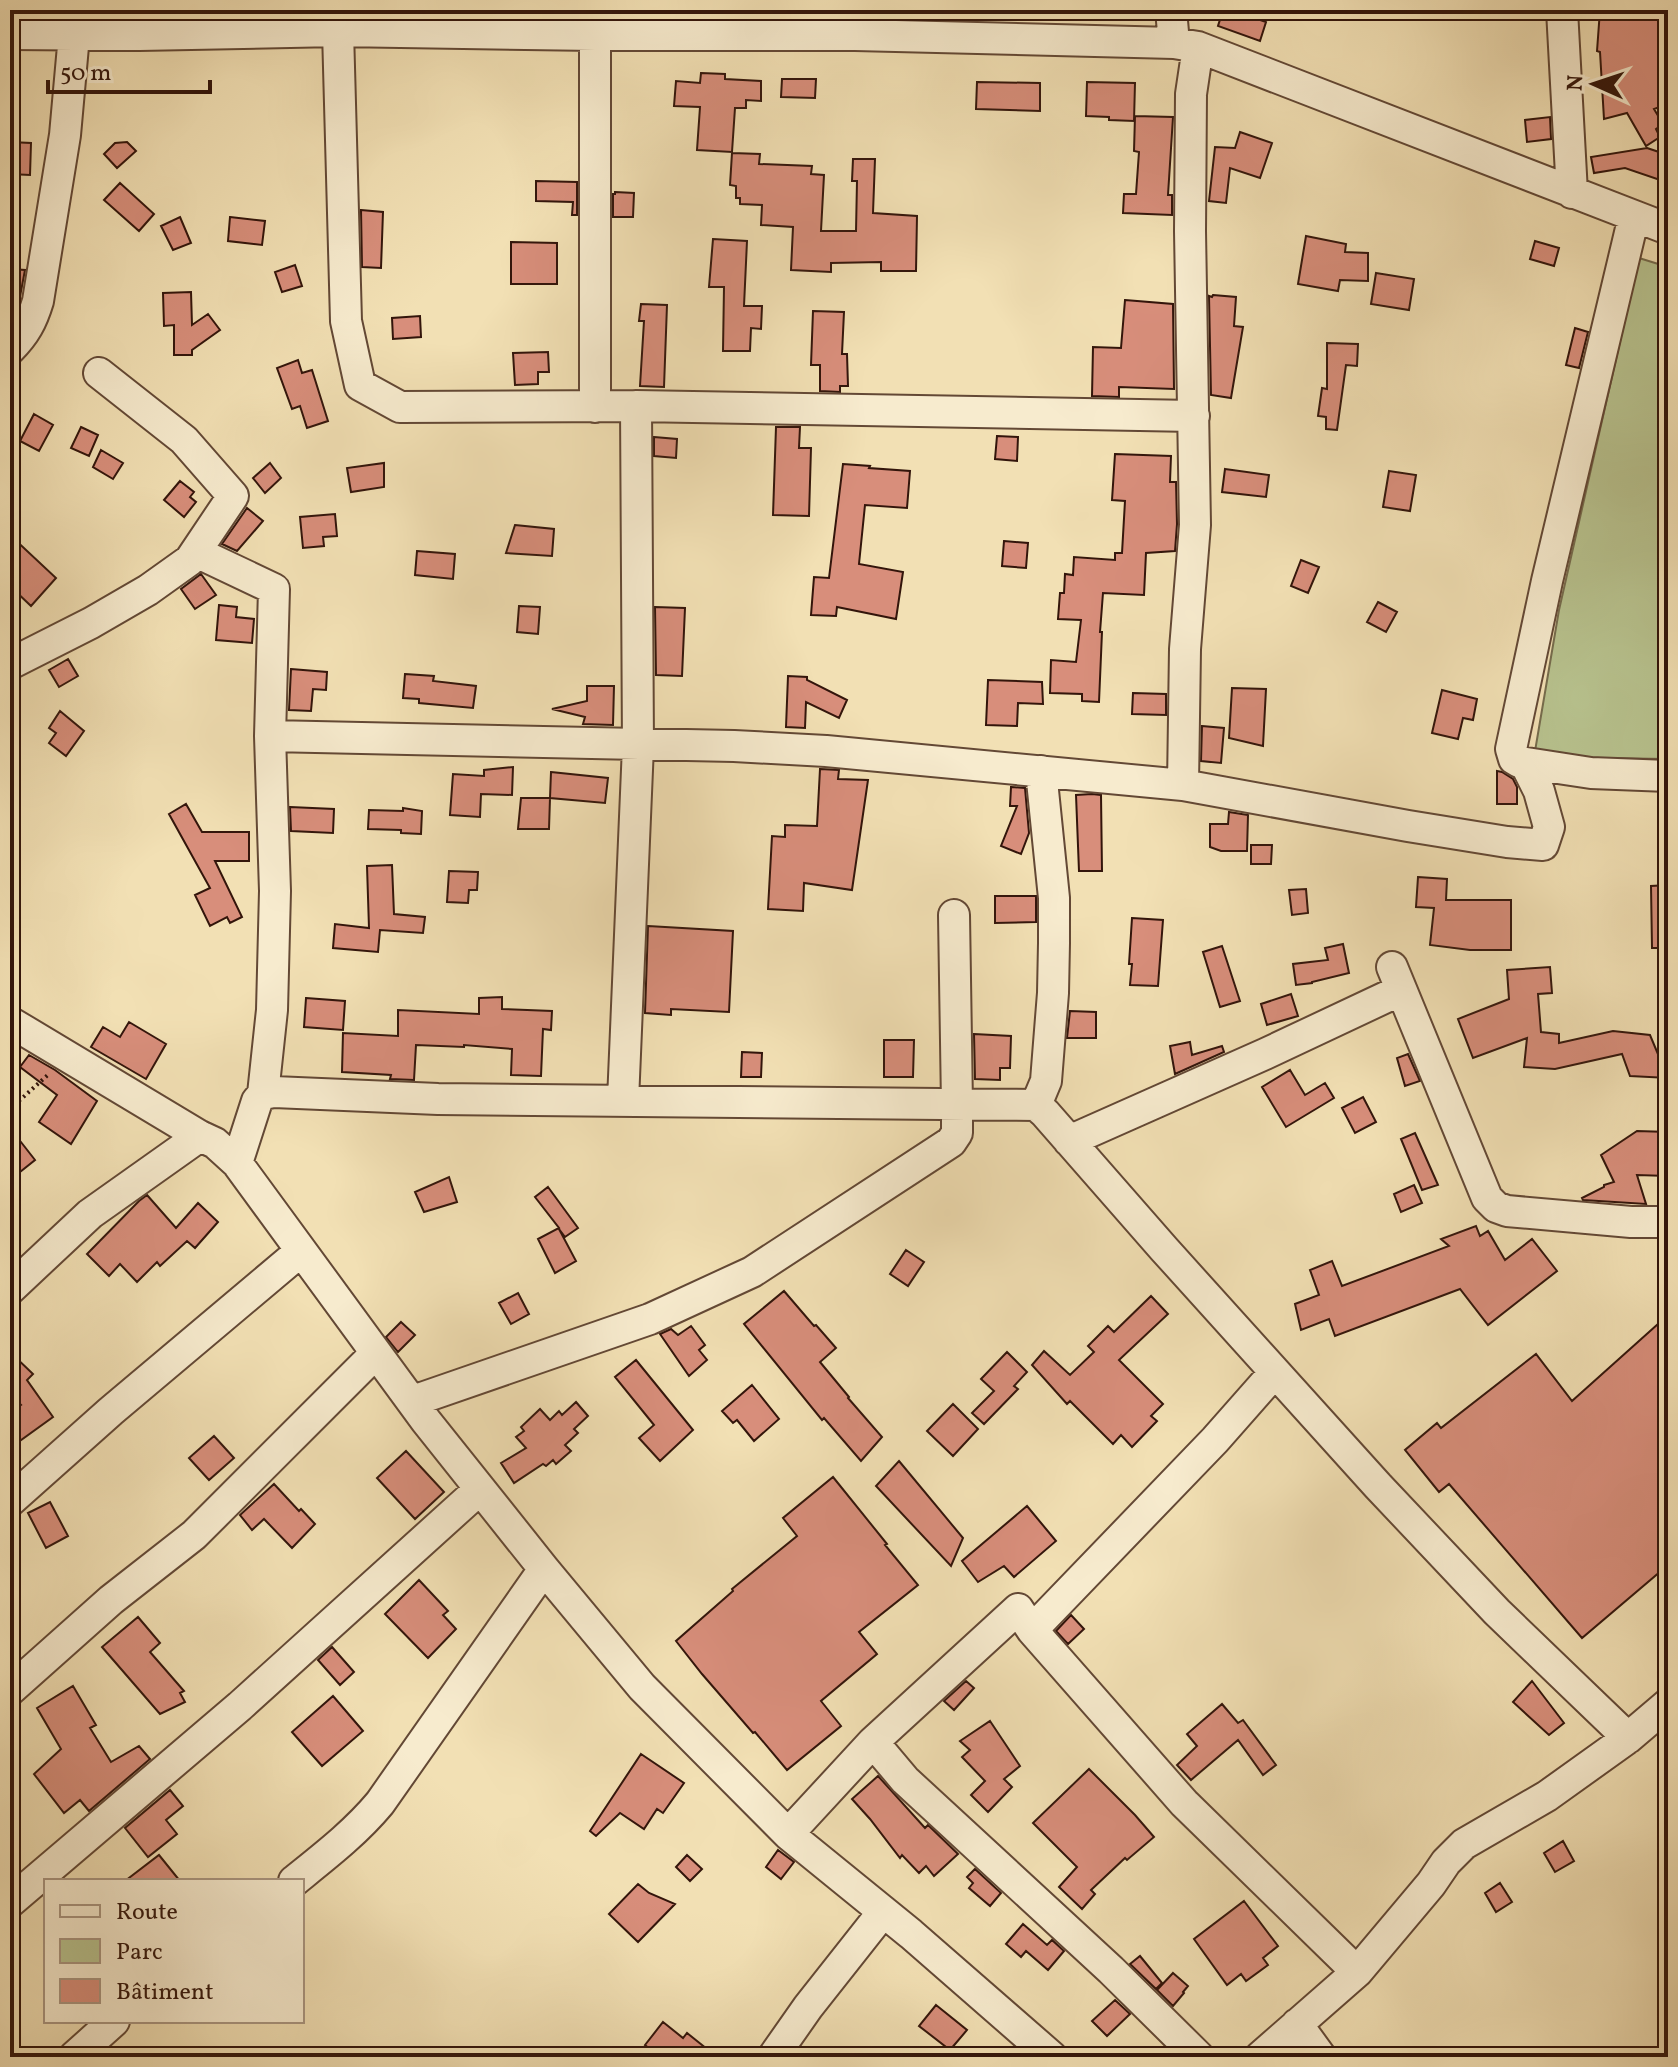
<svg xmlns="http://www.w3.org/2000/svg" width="1678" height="2067" font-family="Vollkorn,serif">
  <rect width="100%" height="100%" fill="#f2e0b4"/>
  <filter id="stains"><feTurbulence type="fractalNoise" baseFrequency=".0025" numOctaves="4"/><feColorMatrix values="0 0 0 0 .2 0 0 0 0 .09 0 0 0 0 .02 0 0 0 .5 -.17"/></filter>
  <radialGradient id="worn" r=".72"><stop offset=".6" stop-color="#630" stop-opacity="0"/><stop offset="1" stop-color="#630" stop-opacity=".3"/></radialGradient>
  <path fill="#b8c38f" stroke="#766c4d" stroke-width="2" d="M1639 258 1668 267V759L1534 757 1559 610Z"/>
  <path fill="#d88e7b" stroke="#33150b" stroke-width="2" d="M1223 10H1232L1266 22 1260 41 1218 26Z
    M1600 10H1668V104L1654 109 1663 124 1656 129 1660 137 1646 146 1627 113 1604 119 1600 52 1597 51Z
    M701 73 725 74V79L761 81V101L746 100V108H735L732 152 697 150 700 107 674 106 676 81 700 83Z
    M782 79H816L815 98 781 97Z
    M977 82 1040 83V111L976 109Z
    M1087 82 1135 83 1134 121 1109 120V117L1086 116Z
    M1135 116 1173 117 1168 195H1172V215L1123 213 1124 194H1136L1139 152 1134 151Z
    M1550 117 1551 139 1527 142 1525 120Z
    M1240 132 1272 143 1260 178 1230 168 1226 203 1209 201 1215 147 1235 148Z
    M10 142 31 143 30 175 10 174Z
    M127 142 136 151 117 168 104 154 115 143Z
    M1647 148 1668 155 1660 180 1625 168 1594 173 1591 157Z
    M732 153 760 154 759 164 812 166 811 174 824 175 821 231H856L857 181H852L853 159H875L873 213 917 216 916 271H881V262L831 263V272L791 270 793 227 761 225 762 205 740 204V198H736V186L730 185Z
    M536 181 577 182V215H572L573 202 536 201Z
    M120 183 154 214 139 231 104 200Z
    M615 192 634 193 633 217H613V194H615Z
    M361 210 383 212 381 268 362 267Z
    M180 217 191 243 173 250 161 226Z
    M230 217 265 221 262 245 228 241Z
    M1306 236 1346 244 1345 252 1368 253V281L1340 280 1338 291 1298 284Z
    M713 239 747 241 744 306H762L761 329 751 328 750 351H723L724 287H709Z
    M1535 241 1559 248 1554 266 1530 259Z
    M511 242 557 243V284H511Z
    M295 265 302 286 282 292 275 272Z
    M10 269 25 270 19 302 10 301Z
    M1376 273 1414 279 1409 310 1371 304Z
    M191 292 192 325 208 314 220 330 192 350V355H174V325L164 326 163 293Z
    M1213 295 1236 297 1234 326 1243 327 1231 398 1211 395 1209 296 1212 297Z
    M1125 300 1173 304 1174 389 1119 387V397L1092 396 1093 347 1121 348Z
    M641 304 667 305 664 387 640 386 644 321H639Z
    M813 311 844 312 842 354H847L848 386H840V392L820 391V365H811Z
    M420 316 421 337 393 339 392 318Z
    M1575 328 1588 332 1579 368 1566 365Z
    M1327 343 1358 344 1357 366 1346 365 1337 430 1326 429V417L1318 416 1322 388 1327 389Z
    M548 352 549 372H538V384L515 385 513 353Z
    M298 360 302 373 312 370 328 421 307 428 300 406 292 409 277 368Z
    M34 414 53 425 39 451 20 441Z
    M81 427 98 435 89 456 71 448Z
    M776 427H800L799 448H811L809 516 773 515Z
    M997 436 1018 437 1017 461 995 459Z
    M654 437 677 439 676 458 654 456Z
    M101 450 123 463 113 479 93 467Z
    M1115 454 1171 456 1170 482H1176L1177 524 1175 551 1146 553 1144 595 1103 593 1100 632H1102L1099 702 1082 701V694L1050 693 1051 660 1076 662 1081 620 1058 619 1060 593H1064L1065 574 1073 575 1074 557 1115 560V553H1122L1125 501 1112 500Z
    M270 463 281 478 265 493 253 478Z
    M384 463V487L351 492 347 468Z
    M843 464 870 466 869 468 910 471 907 508 865 505 859 564 903 572 896 619 837 607 836 616 811 615 814 577 829 578Z
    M1225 469 1269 475 1266 497 1222 492Z
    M1389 471 1416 475 1410 511 1383 507Z
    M180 481 194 492 190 497 196 502 184 517 164 500Z
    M247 508 263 521 237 551 222 544Z
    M335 514 337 536 323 537 324 546 303 548 300 517Z
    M515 525 554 529 552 556 506 553Z
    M10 535 56 578 31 606 10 586Z
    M1004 541 1028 543 1026 568 1002 566Z
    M417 551 455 554 453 579 415 575Z
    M1301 560 1319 567 1308 593 1291 586Z
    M201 574 216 595 195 609 181 589Z
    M1378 602 1397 612 1386 632 1367 622Z
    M219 605 237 607 236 617 254 619 252 643 216 640Z
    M519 606 540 607 538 634 517 632Z
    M655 607 685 608 682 676 656 675Z
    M68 659 78 676 59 687 49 670Z
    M291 669 327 672 326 690 313 689 311 711 289 710Z
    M405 674 434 676 433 681 476 686 473 708 419 703V699L403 698Z
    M788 676 807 677V680L847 700 839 718 806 702 805 728 786 727Z
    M988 680 1042 682 1043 704 1018 703 1017 726 986 725Z
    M587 686H614L613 725 583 724 585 717 552 709 587 701Z
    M1232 688 1266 689 1263 746 1229 738Z
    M1442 690 1477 699 1473 720 1463 718 1458 739 1432 733Z
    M1133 693 1166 694V715L1132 714Z
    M60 711 84 731 66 756 49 743 56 733 49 728Z
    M1202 726 1224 728 1221 763 1201 761Z
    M513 767 512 795 481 794 480 817 450 815 453 774 484 776V770Z
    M820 769 839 770 838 779 868 780 852 890 804 883 803 911 768 909 772 836 785 837V825L817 826Z
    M1497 771 1502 772 1513 779 1517 787V804H1497Z
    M551 772 608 778 605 803 550 798Z
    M1011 787 1025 788 1029 833 1021 854 1001 846 1017 806H1010Z
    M1092 794 1101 795 1102 871H1079L1076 795Z
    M521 798H550L549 829H518Z
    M186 804 202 832H249V861H215L242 917 230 923 227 917 210 926 195 895 210 888 169 814Z
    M290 807 334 809 333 833 291 831Z
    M403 808 422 811 421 834 401 833V830L368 829 369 810 403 811Z
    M1229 812 1248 815 1247 851H1221L1210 847V824H1228Z
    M1251 845H1272L1271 864H1251Z
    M392 865 394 914 425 917 423 933 380 930 378 952 333 948 335 924 369 928 367 866Z
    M449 871 478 872 477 890H469L468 903 447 902Z
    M1418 877 1447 879 1446 900H1511V950H1470L1430 945 1434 908 1416 907Z
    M1668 885V948H1652L1651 886Z
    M1306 889 1308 913 1292 915 1289 890Z
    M995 896H1036V922L995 923Z
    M1132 918 1163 920 1158 986 1130 985 1132 964H1129Z
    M648 926 733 931 729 1012 671 1009V1015L645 1013Z
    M1343 944 1349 973 1312 982V983L1296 985 1293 964 1328 960 1325 948Z
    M1222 946 1240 1001 1220 1007 1203 952Z
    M1550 967 1552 993 1538 994 1541 1032 1559 1034V1043L1613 1031 1650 1035 1668 1078 1630 1076 1622 1054 1555 1069 1524 1067 1527 1038 1473 1058 1458 1019 1509 999 1507 970Z
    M1291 994 1298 1016 1267 1025 1261 1004Z
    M502 997V1009L552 1011 551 1030 543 1029 541 1076 511 1075 512 1049 464 1045V1047L416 1045 414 1080 390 1079 391 1075 342 1072 343 1033 398 1036V1010L479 1014V998Z
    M306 998 345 1001 343 1030 304 1027Z
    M1070 1011 1096 1012V1038H1067Z
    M129 1022 166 1044 146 1079 91 1047 103 1027 120 1037Z
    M974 1034 1011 1036 1010 1068H1000V1080L975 1079Z
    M884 1040H914L913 1077H884Z
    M1190 1042 1192 1055 1222 1046 1224 1052 1175 1074 1170 1046Z
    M742 1052 762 1053 761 1077H741Z
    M1408 1054 1420 1081 1405 1086 1397 1058Z
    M29 1055 55 1070 97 1101 71 1144 39 1122 57 1095 20 1067Z
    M1290 1070 1305 1095 1325 1083 1334 1098 1286 1127 1262 1087Z
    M1363 1097 1376 1122 1355 1133 1342 1108Z
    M10 1128 35 1160 10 1180Z
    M1637 1131 1668 1132V1176L1637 1175 1646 1204 1583 1200 1582 1198 1604 1187V1185L1614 1182 1601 1155Z
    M1415 1133 1438 1185 1422 1190 1401 1139Z
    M449 1177 457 1202 424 1212 415 1192Z
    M1414 1185 1422 1203 1401 1212 1394 1194Z
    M548 1187 578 1228 565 1237 559 1229 576 1261 555 1273 538 1239 559 1228 535 1197Z
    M147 1195 176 1228 198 1203 218 1222 195 1248 187 1241 160 1266 157 1262 137 1282 120 1264 109 1276 87 1254 139 1201Z
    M1476 1226 1480 1236 1488 1231 1505 1260 1532 1239 1557 1271 1488 1325 1460 1289 1335 1336 1329 1319 1301 1330 1295 1304 1319 1295 1310 1270 1332 1261 1342 1286 1449 1246 1441 1239Z
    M906 1250 924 1262 908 1286 890 1274Z
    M784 1291 814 1326 816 1325 836 1348 820 1362 849 1397 848 1398 882 1437 861 1461 824 1418 822 1420 744 1324Z
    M518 1293 529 1314 511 1324 499 1303Z
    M1151 1296 1168 1314 1119 1360 1163 1404 1151 1416 1157 1421 1132 1447 1121 1435 1113 1444 1070 1401 1067 1404 1032 1365 1044 1351 1070 1375 1094 1352 1088 1346 1108 1326 1114 1332Z
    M1668 1315V1565L1582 1638 1449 1484 1439 1492 1405 1450 1437 1423 1441 1428 1536 1354 1572 1401Z
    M401 1322 415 1335 398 1352 386 1337Z
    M691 1326 705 1345 699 1350 707 1360 689 1376 660 1334 671 1329 678 1335Z
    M10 1352 33 1374 27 1380 53 1417 10 1448V1413L21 1405 12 1396 10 1398Z
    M1007 1352 1027 1372 1014 1386 1018 1389 984 1424 972 1413 994 1391 981 1379Z
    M636 1360 693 1430 660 1461 639 1438 654 1425 615 1377Z
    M752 1385 779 1419 754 1441 737 1420 733 1423 722 1411Z
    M576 1402 588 1416 574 1429 578 1433 565 1445 571 1451 556 1464 553 1460 546 1466 543 1464 514 1483 501 1463 526 1448 516 1437 524 1431 521 1427 540 1409 550 1420 559 1411 562 1415Z
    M953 1404 978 1429 953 1456 927 1431Z
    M214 1436 234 1458 209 1480 189 1458Z
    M406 1451 444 1492 415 1519 377 1478Z
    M899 1461 963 1538 951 1566 876 1486Z
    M833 1477 887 1544 885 1545 918 1585 859 1632 877 1654 821 1701 841 1726 787 1770 755 1732 753 1733 702 1674 676 1641 733 1591 732 1589 797 1536 783 1518Z
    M274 1484 299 1511 301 1509 315 1524 292 1548 264 1519 252 1530 240 1515Z
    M50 1502 68 1536 46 1548 28 1513Z
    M1027 1506 1056 1541 1014 1577 1004 1566 978 1582 962 1561Z
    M419 1580 448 1611 443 1615 456 1629 428 1658 385 1614Z
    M1071 1615 1084 1629 1068 1644 1056 1631Z
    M138 1617 160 1643 150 1652 184 1691 180 1693 185 1702 160 1714 102 1647Z
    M332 1647 354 1672 340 1685 318 1660Z
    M966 1681 974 1688 954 1710 944 1701Z
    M1532 1681 1564 1723 1549 1735 1513 1702Z
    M73 1686 96 1725 90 1728 111 1762 139 1746 150 1759 89 1811 80 1800 64 1813 34 1774 61 1749 37 1708Z
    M333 1696 363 1731 322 1766 292 1732Z
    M1222 1704 1238 1723 1243 1720 1276 1765 1263 1775 1238 1740 1191 1780 1177 1765 1197 1746 1187 1734Z
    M990 1721 1020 1766 1004 1779 1012 1787 988 1812 971 1795 985 1781 962 1757 970 1750 960 1741Z
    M641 1754 684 1783 663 1813 657 1809 644 1829 620 1813 596 1836 590 1831Z
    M1089 1769 1135 1815 1154 1837 1127 1860 1125 1858 1091 1890 1095 1894 1082 1909 1059 1887 1077 1867 1033 1823Z
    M878 1776 925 1828 928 1825 958 1854 934 1876 926 1866 919 1873 902 1855 900 1858 870 1819 852 1799Z
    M170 1790 183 1806 166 1820 177 1834 148 1857 125 1828Z
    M1563 1841 1574 1861 1555 1872 1544 1853Z
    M778 1850 794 1862 781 1879 766 1867Z
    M159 1855 180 1881H125Z
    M687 1855 702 1869 690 1881 676 1867Z
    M975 1869 1001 1893 990 1906 969 1888 973 1883 967 1877Z
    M1500 1883 1512 1902 1496 1912 1485 1893Z
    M638 1884 649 1893 675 1904 638 1942 609 1914Z
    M1244 1901 1278 1946 1263 1958 1268 1965 1246 1981 1241 1974 1227 1985 1194 1939Z
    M1023 1924 1047 1945 1052 1940 1064 1951 1048 1970 1026 1951 1021 1957 1006 1944Z
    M1140 1956 1162 1983 1156 1989 1130 1964Z
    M1173 1973 1188 1986 1183 1992 1184 1993 1173 2006 1157 1990Z
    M1115 2000 1130 2014 1107 2036 1092 2021Z
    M936 2005 967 2030 950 2050 919 2026Z
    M663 2022 683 2038 687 2033 717 2057H659L645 2045Z"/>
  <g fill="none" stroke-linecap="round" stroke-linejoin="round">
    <defs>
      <path id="minor" d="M1171 10 1174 43
        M1562 10 1572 193
        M338 31 346 321 360 385 400 407 636 406 1194 416
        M10 34 139 35 338 31 595 35H855L1174 43 1198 47 1668 229
        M595 35V407
        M1634 216 1547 581 1511 749 1514 759 1519 762 1591 773 1668 776
        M10 349C25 334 32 321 38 301L65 135 74 35 71 10
        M196 552 274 589 270 736 275 891 272 1010 263 1094
        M10 664 91 623 148 590 190 560 233 496 184 440 99 373
        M270 736 734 746 826 751 1183 785 1185 649 1195 525 1190 231 1191 94 1198 47
        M1183 785 1408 826 1507 842 1543 845 1549 827 1539 791 1525 763
        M1392 967 1487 1198 1496 1207 1507 1211 1631 1222H1668
        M10 1022 200 1136 215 1143 237 1163 426 1421 544 1569 642 1687 788 1834 911 1934 1052 2057
        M623 1101 638 746 636 406
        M1036 1105 1046 1081 1053 993 1054 943V898L1041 771
        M1069 1141 1265 1054 1401 990
        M237 1163 257 1101 263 1094 274 1092 438 1099 1036 1105 1045 1113 1164 1249 1378 1486 1497 1612 1628 1738
        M10 1289 90 1214 200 1136
        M413 1401 650 1319 752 1272 951 1142 957 1133V1105L954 915
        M10 1501 111 1411 301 1251
        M1032 1630 1215 1440 1275 1372
        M10 1690 111 1600 194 1535 376 1353
        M873 1742 905 1780 1111 1970 1199 2057
        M788 1834 873 1742 1018 1609 1032 1630 1184 1803 1357 1972
        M294 1881C325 1856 355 1833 380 1803L544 1569
        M10 1902 240 1706 480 1489
        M1297 2024 1321 2057
        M74 2057 114 2021
        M773 2057 808 2007 883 1912
        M1260 2057 1357 1972 1431 1884 1446 1862 1464 1844 1547 1796 1628 1738 1668 1704"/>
    </defs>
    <use href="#minor" stroke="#634835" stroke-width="34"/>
    <path stroke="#33150b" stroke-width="4" stroke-dasharray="2 4" stroke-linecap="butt" d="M10 1109 50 1073"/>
    <use href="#minor" stroke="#f7ebce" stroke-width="30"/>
  </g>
  <rect width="1678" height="2067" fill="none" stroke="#f2e0b4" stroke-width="40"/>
  <rect x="12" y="12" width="1654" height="2043" fill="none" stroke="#33150b" stroke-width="4"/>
  <rect x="20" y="20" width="1638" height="2027" fill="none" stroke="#33150b" stroke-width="2"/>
  <rect x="44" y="1879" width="260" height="144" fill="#f7ebce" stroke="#a99580" stroke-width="2"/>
  <rect x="60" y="1905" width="40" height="12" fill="#f7ebce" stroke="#a99580" stroke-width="2"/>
  <text x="116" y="1919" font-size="24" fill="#33150b">Route</text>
  <rect x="60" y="1939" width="40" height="24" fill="#b8c38f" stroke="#a99580" stroke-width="2"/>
  <text x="116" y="1959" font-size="24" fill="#33150b">Parc</text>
  <rect x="60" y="1979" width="40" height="24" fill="#d88e7b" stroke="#a99580" stroke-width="2"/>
  <text x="116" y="1999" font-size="24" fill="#33150b">Bâtiment</text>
  <g transform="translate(1594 84) rotate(273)" stroke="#f7ebce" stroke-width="6" paint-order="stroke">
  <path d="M0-6L14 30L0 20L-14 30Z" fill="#33150b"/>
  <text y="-12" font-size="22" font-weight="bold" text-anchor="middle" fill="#33150b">N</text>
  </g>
  <path d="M48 80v12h162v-12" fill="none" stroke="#33150b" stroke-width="4"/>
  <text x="60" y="80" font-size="24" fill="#33150b" stroke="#f7ebce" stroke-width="6" paint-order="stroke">50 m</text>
  <rect width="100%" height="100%" filter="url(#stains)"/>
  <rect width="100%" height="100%" fill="url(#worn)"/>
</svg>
